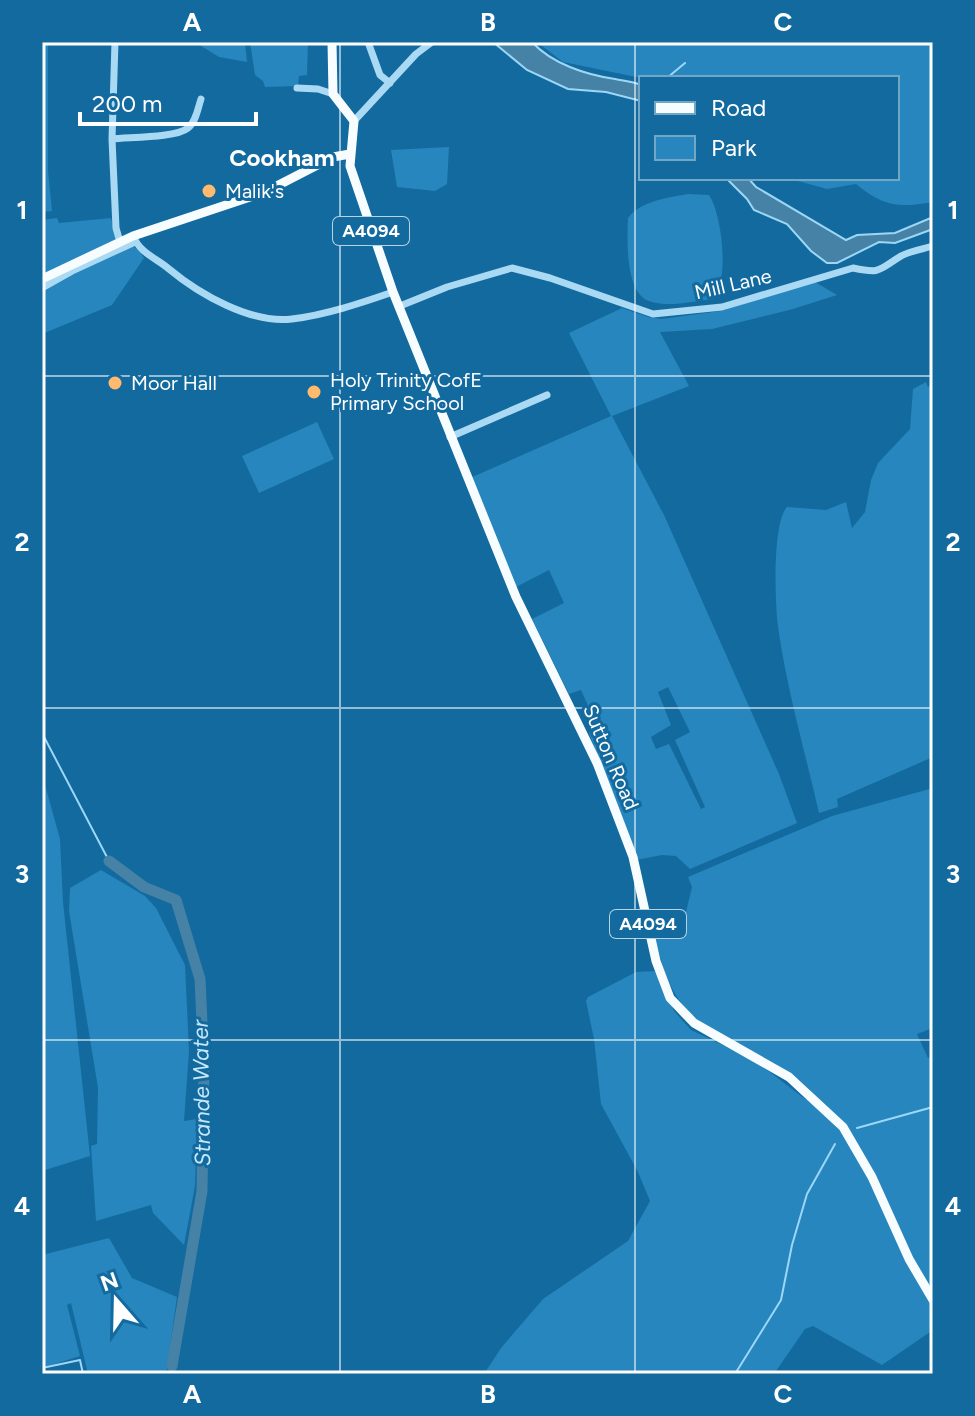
<svg xmlns="http://www.w3.org/2000/svg" width="975" height="1416" font-family="Figtree,sans-serif">
  <rect width="100%" height="100%" fill="#136a9f"/>
  <path fill="#2686bd" fill-rule="evenodd" d="M42 42H48V171L52 211 42 212Z
    M195 42H245L247 62 219 57Z
    M250 42H308L307 75 299 76 298 86 265 87 263 81 255 75Z
    M537 42H933V202C899 208 884 207 856 184L827 189 787 178H897V78H641L563 62Z
    M449 147 447 184 435 191 397 187 391 150Z
    M689 194 709 195C722 214 730 281 713 299 694 301 668 308 649 301 625 293 627 239 628 218 640 201 670 197 689 194Z
    M57 218 59 223 111 218 116 236 139 250 144 258 112 305 42 334V220Z
    M815 282 837 295 793 309 712 329 660 332 689 386 612 416 664 515 779 774 797 823 690 869 676 856 662 855 636 860 589 733 598 728 581 690 569 694 532 619 564 603 549 570 516 587 470 478 611 416 569 333 622 308 648 317 662 319 720 311ZM668 687 690 732 675 740 705 807 701 809 669 744 656 749 651 737 671 725 658 692Z
    M926 382 928 387 933 383V757L837 799 838 807 819 813C805 752 787 690 778 627 775 604 772 523 787 507L826 510 846 502 852 528 865 512 871 480 878 463 910 429 913 389Z
    M317 422 334 459 259 493 242 456Z
    M42 774 60 839 63 902 90 1156 42 1171Z
    M933 788V1028L917 1034 928 1058 933 1056V1330L882 1365 813 1326 805 1329 774 1374H484L501 1348 543 1299 628 1241 650 1201 638 1172 601 1104 594 1039 586 1001 588 997 636 972 655 971 674 1011 691 1030 753 1059 805 1099 817 1098C784 1059 736 1050 698 1021 671 999 661 965 654 933L686 912 692 887 688 877 832 816Z
    M101 870 145 896 156 908 185 965 189 1051 184 1121 197 1119 195 1186 184 1245 153 1213 151 1205 96 1221 91 1146 97 1144 98 1088 69 911 70 888Z
    M109 1238 132 1278 177 1297 166 1374H88L71 1303 67 1305 80 1356 42 1368V1255Z"/>
  <path fill="#4682a6" stroke="#9cd7f7" stroke-width="2" d="M493 42H532C552 64 587 75 615 79 625 81 632 81 641 85V101L606 92 568 89 527 70Z
    M726 178H748L756 187 846 240 857 235 895 233 933 217V229L895 243 879 242 837 263H827L811 251 787 224 754 210 747 199Z"/>
  <g fill="none" stroke-linecap="round" stroke-linejoin="round">
    <path stroke="#9cd7f7" stroke-width="2" d="M667 78 685 63
      M42 733 109 861
      M857 1128 933 1107
      M42 1368 80 1360 83 1374
      M171 1374 172 1366
      M735 1374 781 1300 792 1245 807 1194 835 1144"/>
    <path stroke="#4682a6" stroke-width="11" d="M109 861 144 887 176 900 200 979 204 1066 202 1191 172 1366"/>
    <path stroke="#aad9f4" stroke-width="7" d="M115 42 112 139 116 228 120 242
      M368 42 380 75 390 83
      M297 88 318 89 333 94
      M354 121 416 54 432 42
      M112 139C129 137 176 138 188 128 196 122 198 108 201 99
      M133 236C140 253 156 258 169 269 199 294 251 324 292 319 326 315 361 303 393 292
      M42 288 74 270 135 242
      M400 306 447 287 512 268 550 278 653 314 722 307 853 268C882 274 878 270 901 256 910 251 923 249 933 246
      M450 437 547 395"/>
    <path stroke="#f7fcff" stroke-width="9" d="M332 42 333 94 354 121 350 166 393 292 516 597 597 763 633 857 656 961 670 998 694 1023 789 1077 843 1127 872 1177 909 1259 933 1300
      M42 279 133 236 265 192 333 157 350 154"/>
  </g>
  <path fill="none" stroke="#fff" stroke-width="2" stroke-opacity="0.55" d="M340 42V1374M635 42V1374M42 376H933M42 708H933M42 1040H933"/>
  <g fill="#ffba6d" stroke="#136a9f" stroke-width="3">
    <circle cx="209" cy="191" r="8"/>
    <circle cx="115" cy="383" r="8"/>
    <circle cx="314" cy="392" r="8"/>
  </g>
  <g text-anchor="middle" stroke-width="6" stroke-linejoin="round" paint-order="stroke">
    <g fill="#136a9f" stroke="#b8d2e2" stroke-width="2">
      <rect x="333" y="217" width="76" height="28" rx="6"/>
      <rect x="610" y="910" width="76" height="28" rx="6"/>
    </g>
    <g font-size="18" font-weight="bold" fill="#fff">
      <text x="371" y="237">A4094</text>
      <text x="648" y="930">A4094</text>
    </g>
    <g font-size="20" fill="#fff" stroke="#136a9f" text-anchor="start">
      <text x="225" y="198">Malik's</text>
      <text x="330" y="387">Holy Trinity CofE<tspan x="330" dy="23">Primary School</tspan></text>
      <text x="131" y="390">Moor Hall</text>
    </g>
    <g font-size="20" fill="#fff" stroke="#136a9f">
      <text transform="translate(733 284) rotate(-13)" y="7">Mill Lane</text>
      <text transform="translate(611 757) rotate(67)" y="7">Sutton Road</text>
    </g>
    <g font-size="22" font-style="italic" fill="#c5e8fb" stroke="#136a9f">
      <text transform="translate(201 1093) rotate(-91)" y="8">Strande Water</text>
    </g>
    <g font-size="24" font-weight="bold" fill="#fff" stroke="#136a9f">
      <text x="282" y="166">Cookham</text>
    </g>
  </g>
  <rect width="975" height="1416" fill="none" stroke="#136a9f" stroke-width="88"/>
  <rect x="639" y="76" width="260" height="104" fill="#136a9f" stroke="#71a6c5" stroke-width="2"/>
  <rect x="655" y="102" width="40" height="12" fill="#f7fcff" stroke="#71a6c5" stroke-width="2"/>
  <text x="711" y="116" font-size="24" fill="#ffffff">Road</text>
  <rect x="655" y="136" width="40" height="24" fill="#2686bd" stroke="#71a6c5" stroke-width="2"/>
  <text x="711" y="156" font-size="24" fill="#ffffff">Park</text>
  <g transform="translate(116 1300) rotate(340)" stroke="#136a9f" stroke-width="6" paint-order="stroke">
  <path d="M0-6L14 30L0 20L-14 30Z" fill="#ffffff"/>
  <text y="-12" font-size="22" font-weight="bold" text-anchor="middle" fill="#ffffff">N</text>
  </g>
  <path d="M80 112v12h176v-12" fill="none" stroke="#ffffff" stroke-width="4"/>
  <text x="92" y="112" font-size="24" fill="#ffffff" stroke="#136a9f" stroke-width="6" paint-order="stroke">200 m</text>
  <rect x="44" y="44" width="887" height="1328" fill="none" stroke="#fff" stroke-width="3"/>
  <g font-size="26" text-anchor="middle" font-weight="bold" fill="#fff">
    <text x="192" y="31">A</text>
    <text x="488" y="31">B</text>
    <text x="783" y="31">C</text>
    <text x="22" y="219">1</text>
    <text x="953" y="219">1</text>
    <text x="22" y="551">2</text>
    <text x="953" y="551">2</text>
    <text x="22" y="883">3</text>
    <text x="953" y="883">3</text>
    <text x="22" y="1215">4</text>
    <text x="953" y="1215">4</text>
    <text x="192" y="1403">A</text>
    <text x="488" y="1403">B</text>
    <text x="783" y="1403">C</text>
  </g>
</svg>
